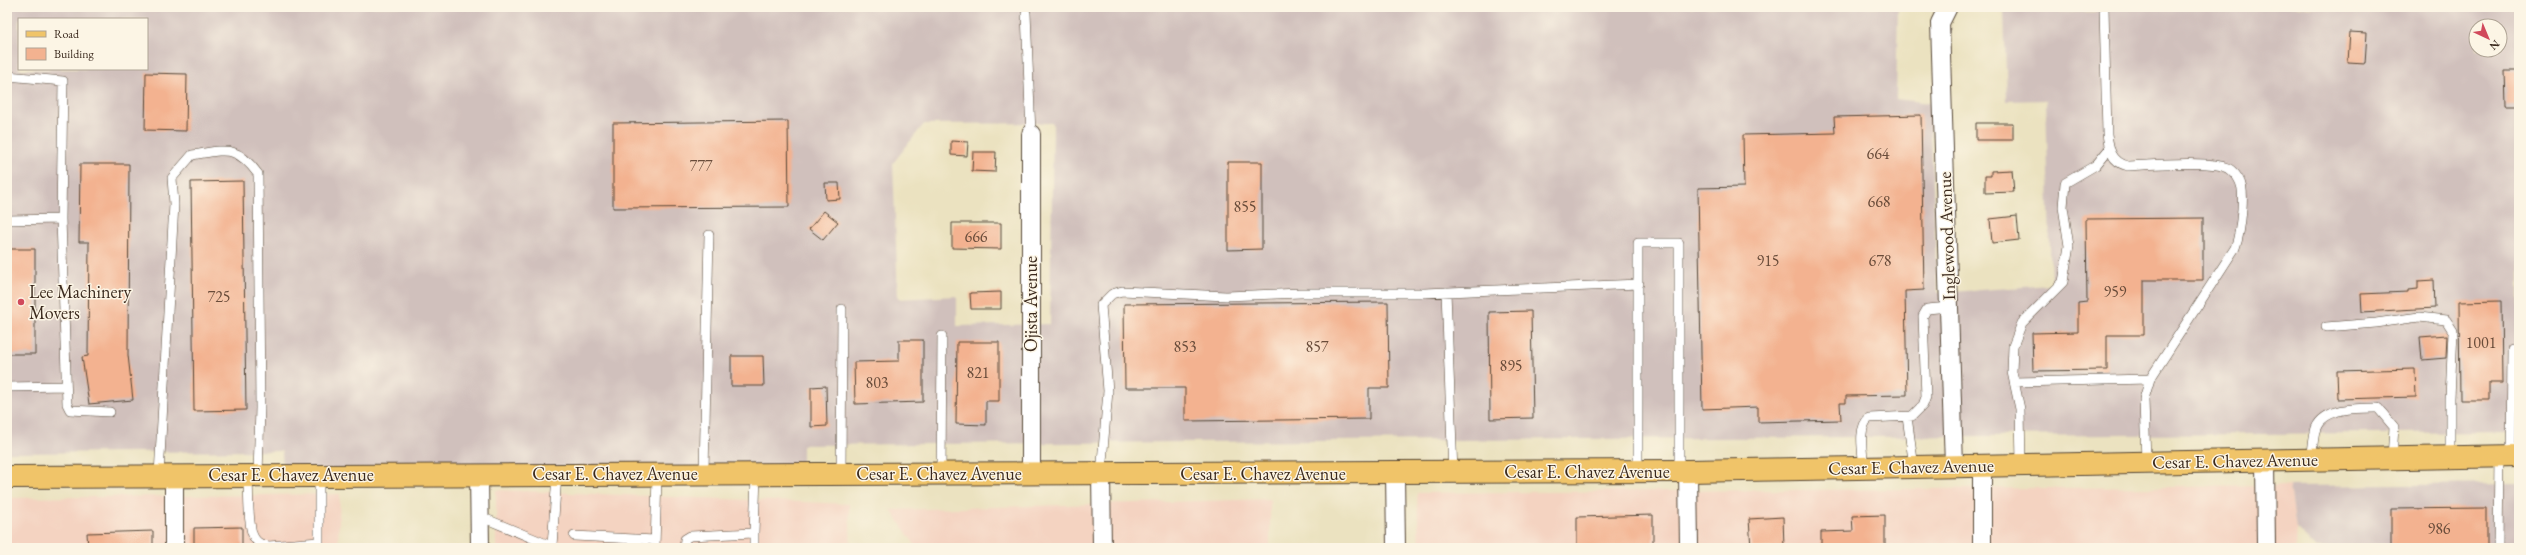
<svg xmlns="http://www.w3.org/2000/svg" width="2526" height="555" font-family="'EB Garamond',serif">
  <rect width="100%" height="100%" fill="#fcf5e5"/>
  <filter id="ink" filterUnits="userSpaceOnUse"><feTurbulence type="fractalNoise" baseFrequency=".025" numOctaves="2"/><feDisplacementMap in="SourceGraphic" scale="8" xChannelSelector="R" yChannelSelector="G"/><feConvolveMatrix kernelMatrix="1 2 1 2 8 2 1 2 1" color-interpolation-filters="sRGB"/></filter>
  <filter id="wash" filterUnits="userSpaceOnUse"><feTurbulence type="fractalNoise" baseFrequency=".012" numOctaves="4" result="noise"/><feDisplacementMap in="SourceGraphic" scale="16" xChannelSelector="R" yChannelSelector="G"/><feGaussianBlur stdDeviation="0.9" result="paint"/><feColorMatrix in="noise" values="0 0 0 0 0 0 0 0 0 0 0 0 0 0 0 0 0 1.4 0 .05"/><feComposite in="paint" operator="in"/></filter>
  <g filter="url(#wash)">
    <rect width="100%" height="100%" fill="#ebe2c0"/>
    <path fill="#f4d3c1" d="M2290 486 2296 528 2295 548H1419L1417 493Z
      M496 490 849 504 851 548H496Z
      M340 494 338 548H7V498Z
      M1270 499V548H917L891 510Z"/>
    <path fill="#d0c0bc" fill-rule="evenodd" d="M7 7H1898L1896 99 1930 103 1937 293 2051 285 2046 100 2007 101 2004 11 2095 12 2096 7H2519V432L802 445V473L283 475 282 451 7 453ZM19 19H147V69H19ZM2476 26H2500V50H2476ZM1053 123 1050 324 957 326V296L898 299 893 163 924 124Z
      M2519 484V548H2316L2296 528 2290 486Z"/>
    <g id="blocks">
      <path fill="#f3b290" d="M2350 32 2367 33 2365 63 2348 62Z
        M2505 71H2519V105H2506Z
        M146 73 187 74 186 131 145 130Z
        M1921 115 1924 290 1905 291 1907 395 1846 396V403H1840L1841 420 1758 422V407L1702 409 1698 188 1744 187 1743 135 1835 133 1834 117Z
        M788 121 789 207 613 208V123Z
        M1976 123H2013V140H1976Z
        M951 141 968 142 967 156 951 155Z
        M973 152H996L995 172 972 171Z
        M1228 162H1262V249L1228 250Z
        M80 164H129L128 355 133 400 89 404 82 357 88 356 89 242H79Z
        M2012 170 2014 192 1985 193V176H1991V171Z
        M243 181 246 410 194 411 191 182Z
        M825 183H839L840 199 826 200Z
        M824 211 838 222 823 240 809 229Z
        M2017 216 2019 240 1992 243 1990 219Z
        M2203 218V280H2144V335H2107V370L2033 371 2032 333 2078 332V303L2087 302 2086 219Z
        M952 223H1001V249L952 248Z
        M7 249H35V354H7Z
        M2434 280 2435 308 2362 312 2361 294 2408 292V290L2418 289V281Z
        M1001 292V309H971L970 293Z
        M2501 301 2502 383H2489V400H2460L2459 302Z
        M1388 302 1389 388H1369V419L1185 421V388H1125L1124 304Z
        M1531 311 1533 418 1490 419 1489 312Z
        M2447 335 2446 358 2422 360 2420 337Z
        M899 340H923V402L855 404 854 362 899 361Z
        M957 342H999V401H986V425L956 424Z
        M731 356H763L764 386H731Z
        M2415 369 2416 397 2338 399 2337 371Z
        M826 386 827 426 811 427V387Z
        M2486 508V548L2391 547V509Z
        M1653 515V548H1577V517Z
        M1885 515V548H1821V532L1853 531 1852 516Z
        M1783 517 1784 548H1751L1749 519Z
        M242 527V548H194V528Z
        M153 531V548H88L87 533Z"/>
    </g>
  </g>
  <g filter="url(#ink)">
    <use href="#blocks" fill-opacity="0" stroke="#554636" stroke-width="1"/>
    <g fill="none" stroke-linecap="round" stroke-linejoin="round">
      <defs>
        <path id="service" d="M2104 7 2107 134C2109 149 2111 162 2128 166 2147 165 2218 159 2231 170 2244 181 2243 193 2242 209 2241 223 2240 235 2235 248L2150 379 2144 399 2146 462
          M1026 13 1031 134
          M7 76 63 81 61 219 7 220
          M61 219 67 404 70 410 110 412
          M1446 292 1453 473
          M2326 327 2376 323 2419 317 2446 320 2453 331 2450 398V457
          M2014 382 2150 379
          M7 387 66 386
          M1907 417 1914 467
          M2511 456 2512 349
          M2311 459C2313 450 2313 437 2316 428 2325 407 2359 408 2378 408L2394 427 2392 458
          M2021 465 2020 409 2012 372 2013 346 2022 323 2063 282 2069 246 2063 207 2065 183 2096 165 2109 149
          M1864 468C1863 453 1857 428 1869 418L1912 416 1923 405 1926 397 1923 316 1927 309 1949 307
          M1638 471V243H1679V471
          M704 473 709 235
          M841 473 842 309
          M941 473 942 336
          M1101 474 1108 391 1101 305 1112 294 1122 291 1226 296 1301 293H1425L1639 284
          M159 475 174 204 172 178 192 155C225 150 236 144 258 174L260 408 258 475
          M248 476C249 489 247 530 255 539 258 544 263 545 269 546L319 542
          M319 476V547
          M479 516 556 548
          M754 533 756 475
          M574 536 655 540
          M552 546 557 475
          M655 548 657 475
          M684 548 685 539 690 536 754 533V548
          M2498 548 2499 456"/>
        <path id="minor" d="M1948 7 1940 23 1954 466
          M2265 460 2266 548
          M1982 465V548
          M1688 471 1689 548
          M1395 473 1396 548
          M479 474 480 548
          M1031 474V134
          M1101 474 1102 548
          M174 476V548"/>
        <path id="primary" d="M7 477 1688 471 2519 456"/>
      </defs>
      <use href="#service" stroke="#554636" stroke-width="10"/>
      <use href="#minor" stroke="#554636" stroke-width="20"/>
      <use href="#primary" stroke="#554636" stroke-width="24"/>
      <use href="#service" stroke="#fff" stroke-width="9"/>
      <use href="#minor" stroke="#fff" stroke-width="18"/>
      <use href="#primary" stroke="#f0c469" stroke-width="22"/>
    </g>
  </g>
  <circle fill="#d1495b" stroke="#fcf5e5" stroke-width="1.5" cx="21" cy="302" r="4"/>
  <g text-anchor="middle" stroke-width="3" stroke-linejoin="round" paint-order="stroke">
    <g font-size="16" fill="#694c3a">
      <text x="1878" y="159">664</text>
      <text x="701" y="171">777</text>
      <text x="1879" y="207">668</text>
      <text x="1245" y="212">855</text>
      <text x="976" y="242">666</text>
      <text x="1768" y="266">915</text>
      <text x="1880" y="266">678</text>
      <text x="2115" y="297">959</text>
      <text x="219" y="302">725</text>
      <text x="2481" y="348">1001</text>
      <text x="1185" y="352">853</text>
      <text x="1317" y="352">857</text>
      <text x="1511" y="371">895</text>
      <text x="978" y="378">821</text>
      <text x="877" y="388">803</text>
      <text x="2439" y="534">986</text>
    </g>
    <g font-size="18" fill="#3b2a1e" stroke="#fcf5e5">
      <text transform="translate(1947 236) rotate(-92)" y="6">Inglewood Avenue</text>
      <text transform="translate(1031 304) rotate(-90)" y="6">Ojista Avenue</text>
      <text transform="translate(2235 461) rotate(-1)" y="6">Cesar E. Chavez Avenue</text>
      <text transform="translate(1911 467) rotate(-1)" y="6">Cesar E. Chavez Avenue</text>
      <text x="1587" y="478">Cesar E. Chavez Avenue</text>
      <text x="615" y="480">Cesar E. Chavez Avenue</text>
      <text x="939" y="480">Cesar E. Chavez Avenue</text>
      <text x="1263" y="480">Cesar E. Chavez Avenue</text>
      <text x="291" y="481">Cesar E. Chavez Avenue</text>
    </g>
    <g font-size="18" fill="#3b2a1e" stroke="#fcf5e5" text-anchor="start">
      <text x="29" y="298">Lee Machinery<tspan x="29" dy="21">Movers</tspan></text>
    </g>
  </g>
  <rect width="2526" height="555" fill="none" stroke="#fcf5e5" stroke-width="24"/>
  <rect x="18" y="18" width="130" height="52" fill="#fcf5e5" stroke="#afa495"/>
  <rect x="26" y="31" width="20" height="6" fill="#f0c469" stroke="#afa495"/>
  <text x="54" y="38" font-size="12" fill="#3b2a1e">Road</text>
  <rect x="26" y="48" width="20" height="12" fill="#f3b290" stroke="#afa495"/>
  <text x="54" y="58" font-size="12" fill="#3b2a1e">Building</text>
  <g transform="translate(2488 38) rotate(136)"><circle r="19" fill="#fcf5e5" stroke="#afa495"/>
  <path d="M0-3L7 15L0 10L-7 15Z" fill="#d1495b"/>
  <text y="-6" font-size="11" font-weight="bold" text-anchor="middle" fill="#3b2a1e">N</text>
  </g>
</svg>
